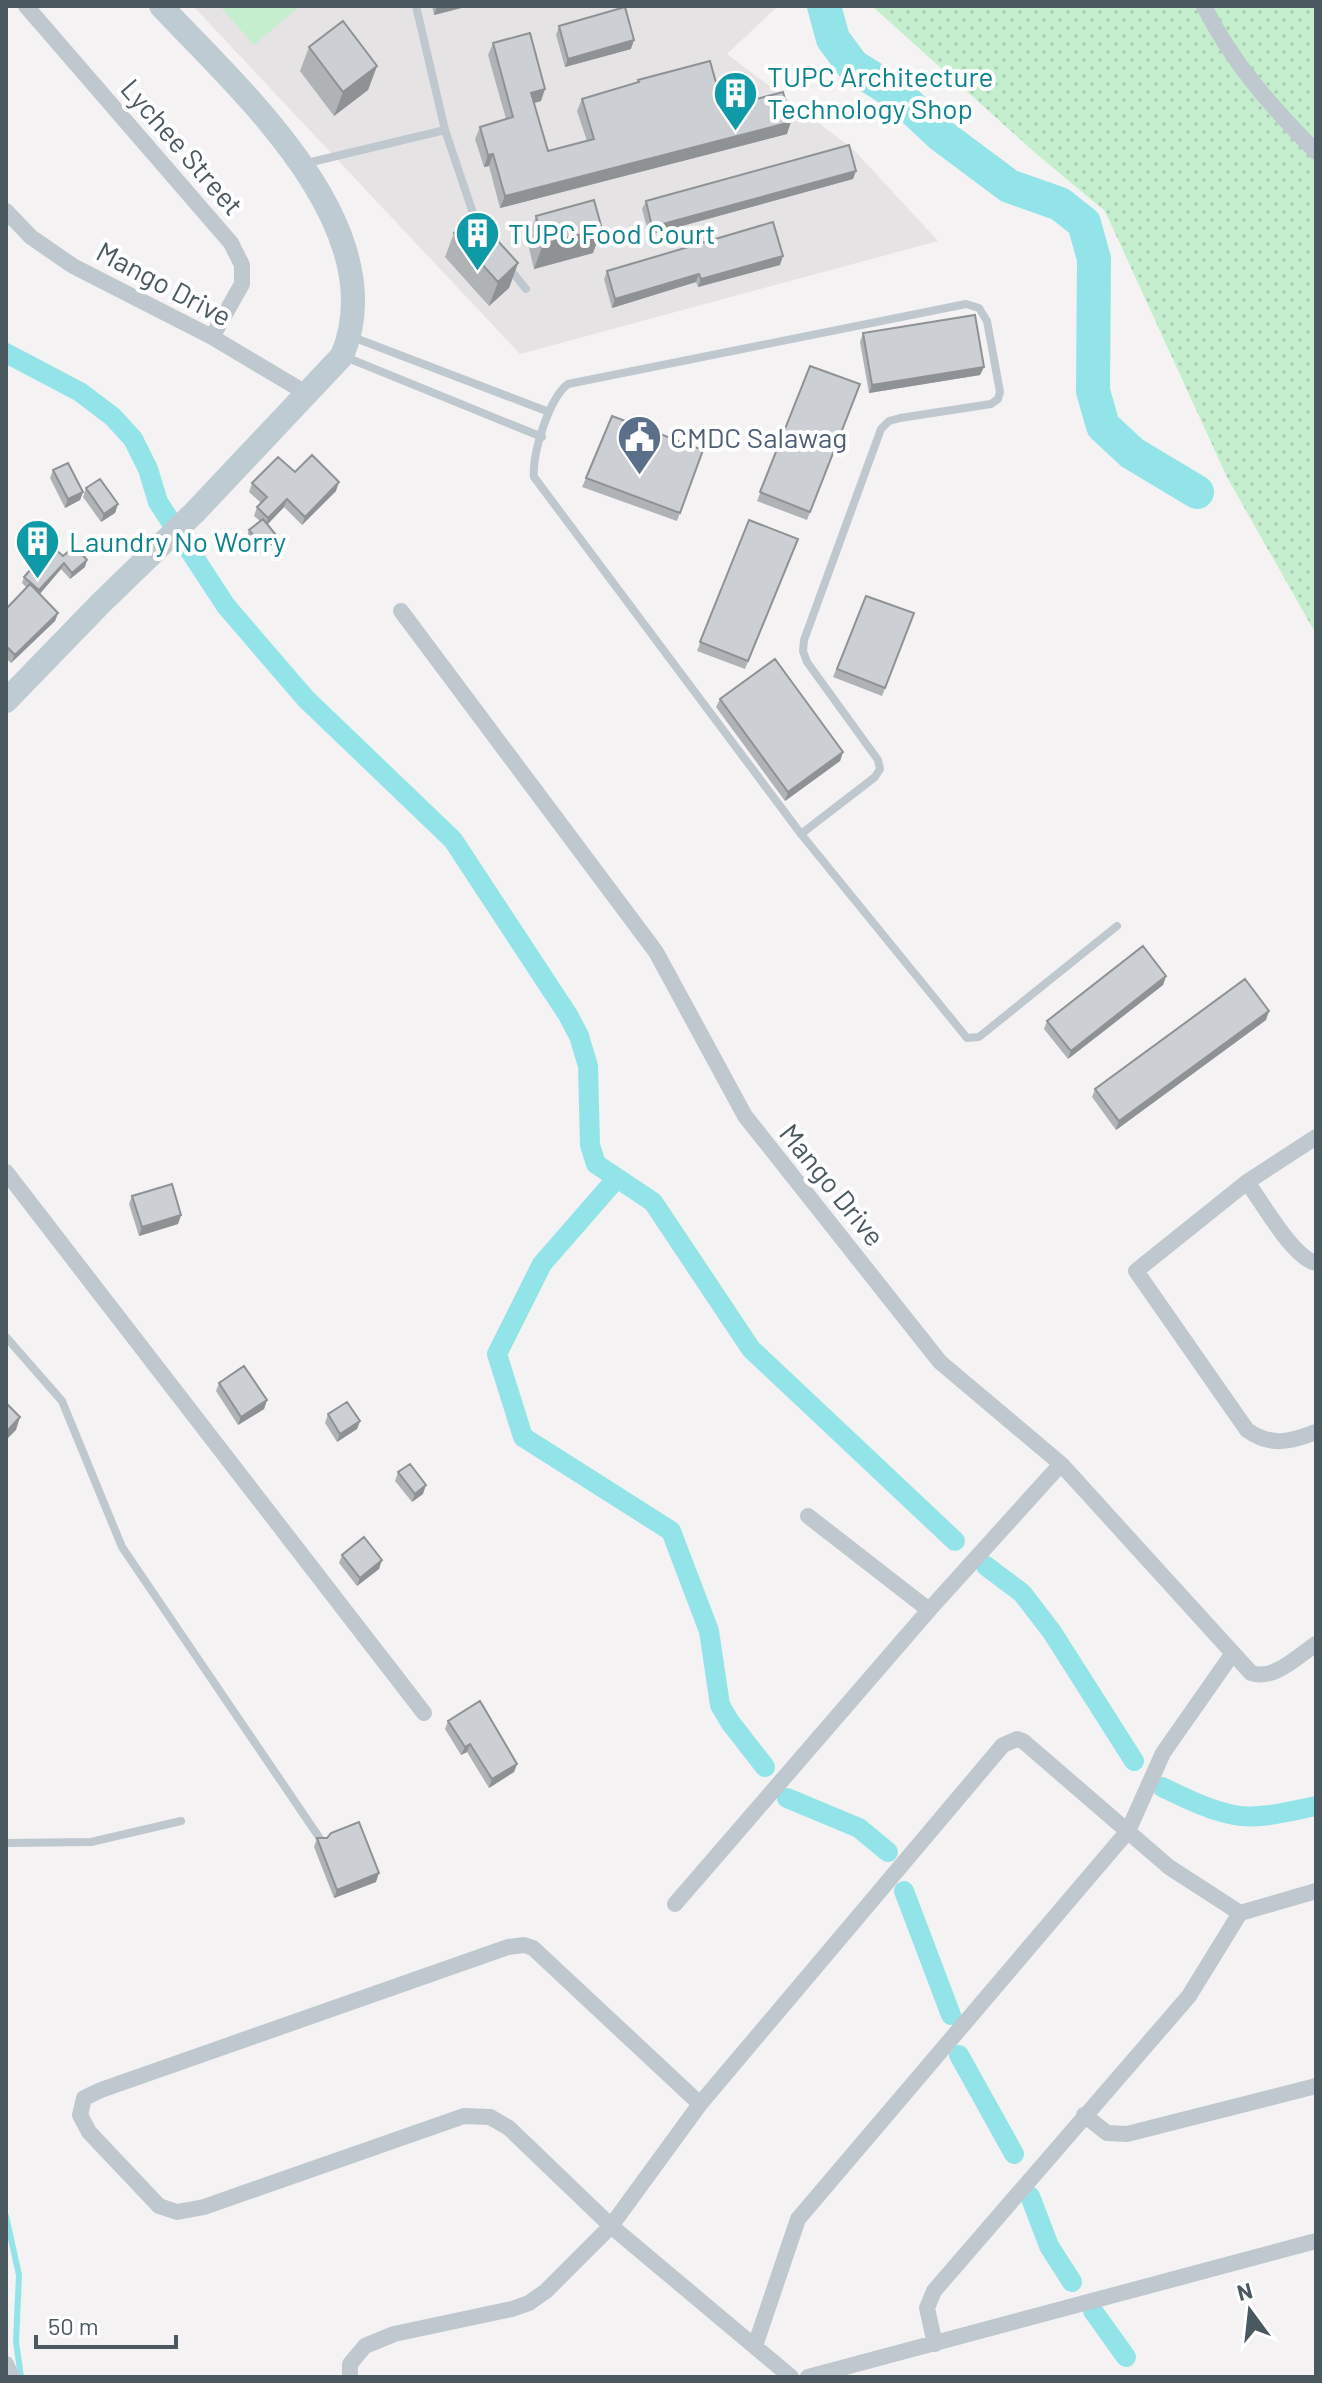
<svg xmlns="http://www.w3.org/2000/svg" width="1322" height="2383" font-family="Barlow,sans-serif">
  <defs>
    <pattern id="grass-dots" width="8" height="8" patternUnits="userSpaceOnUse" patternTransform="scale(2)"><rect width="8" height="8" fill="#c4eece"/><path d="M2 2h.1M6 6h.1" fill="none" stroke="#aaceb3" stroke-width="1.8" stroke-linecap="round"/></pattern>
  </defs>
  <rect width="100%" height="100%" fill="#f4f2f2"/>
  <path fill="#e5e3e4" d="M193 6H778L727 54 853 149 938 241 520 354Z"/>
  <path fill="url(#grass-dots)" d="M872 6H1316V634L1227 477 1105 211 1040 157Z"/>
  <path fill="#c4eece" d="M220 6H300L254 45Z"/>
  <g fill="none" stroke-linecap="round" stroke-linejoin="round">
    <path stroke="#93e4e9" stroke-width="6" d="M6 2216 19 2275 16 2342 21 2377"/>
    <path stroke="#93e4e9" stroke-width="20" d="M6 353 80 392 113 417 133 439 148 469 158 502 226 606 306 699 453 840 568 1015 579 1036 588 1066 590 1145 596 1164 653 1202 751 1349 955 1541
      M617 1178 542 1264 497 1354 523 1437 671 1531 709 1631 720 1705 730 1722 765 1767
      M986 1566 1022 1593 1052 1632 1134 1761
      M1162 1787C1185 1798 1208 1810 1234 1815 1259 1820 1291 1811 1316 1806
      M787 1798 859 1828 888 1852
      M904 1891 951 2015
      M959 2055 1014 2154
      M1030 2196 1049 2246 1072 2282
      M1093 2311 1126 2357"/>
    <path stroke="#93e4e9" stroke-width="34" d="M824 6 833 39 853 66 896 93 942 136 1009 186 1060 204 1084 223 1094 259 1093 391 1103 426 1132 453 1197 492"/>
    <path stroke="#bec8ce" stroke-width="8" d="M416 6 445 130 477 225
      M303 164 445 130
      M509 268 526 289
      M350 336 549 412
      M343 356 542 437
      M801 834 875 777 880 769 878 760 807 662 803 651 804 640 881 429 889 421 900 418 991 404 998 399 1000 392 987 321 979 308 966 304 568 384C549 398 532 454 534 477L801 834 967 1038 979 1037 1117 926
      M6 1337 62 1401 122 1547 321 1840
      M6 1843 91 1842 181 1821"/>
    <path stroke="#bec8ce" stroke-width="16" d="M26 6 231 243 242 265V284L212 337
      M1204 6C1232 63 1272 107 1316 152
      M6 211 31 237 73 266 212 337 306 393
      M401 611 656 952 745 1116 940 1362 1061 1464 1251 1673C1274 1681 1298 1656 1316 1644
      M1316 1137 1247 1182 1136 1271 1247 1430C1271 1447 1290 1442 1316 1432
      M6 1172 424 1713
      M1247 1182C1262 1202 1293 1258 1316 1263
      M808 1516 929 1610
      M675 1904 929 1610 1061 1464
      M700 2104 533 1948 524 1945 508 1947 101 2090 84 2098 80 2115 89 2132 159 2206 177 2212 204 2207 464 2116 490 2117 509 2128 611 2226 791 2377
      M1084 2115 1107 2133 1127 2134 1316 2086
      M935 2344 927 2308 934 2291 1189 1996 1240 1913
      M755 2346 798 2219 1128 1831 1163 1753 1233 1653
      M6 2364 12 2377
      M350 2377V2364L365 2346 394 2334 512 2309 529 2303 546 2291 611 2226 700 2104 1003 1745 1017 1739 1023 1741 1169 1867 1240 1913 1316 1891
      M808 2377 1316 2241"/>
    <path stroke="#bfcbd2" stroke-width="24" d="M6 701 101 603 195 512 342 356C396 228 240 90 161 6"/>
  </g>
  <path fill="#afb3b6" d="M432 6H469L434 15Z
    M559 26 631 49 565 67 556 35Z
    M493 43 541 101 534 103 548 151 587 141 577 111 582 99 638 82V80L723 108 787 134 500 208 489 166 484 167 475 139 480 127 506 119 488 55Z
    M309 47 377 66 368 90 334 116 300 71Z
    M853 179 649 235 642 209 646 201Z
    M536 216 593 253 534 269 527 240Z
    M454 233 518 263 509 288 489 306 445 257Z
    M780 265 698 287 696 282 612 308 604 279 607 271Z
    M863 333 984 367 980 375 869 393 860 342Z
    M810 366 860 384 807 520 757 501Z
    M703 450 677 521 582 487 586 478Z
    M53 470 83 492 80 500 65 508 50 478Z
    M295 472 336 491 302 525 284 507 267 525 273 544 258 555 246 539 249 530 260 521 254 516 257 507 261 503 249 492 252 483Z
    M86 488 118 504 115 513 101 522 83 497Z
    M749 520 798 539 745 669 697 651Z
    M38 555 63 556 85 567 70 579 61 569 40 594 58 613 55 621 11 663 6 658V609L27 588 22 583 24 577 37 563 35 561Z
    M866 596 914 613 882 696 833 677Z
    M720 699 843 752 840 761 785 801 716 707Z
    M1166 976 1163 985 1068 1059 1044 1029 1047 1021Z
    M1266 1020 1116 1130 1092 1097 1095 1089Z
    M132 1196 181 1215 178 1224 139 1236 129 1204Z
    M219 1383 267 1400 264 1409 238 1425 216 1391Z
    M328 1414 360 1421 357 1429 337 1442 325 1423Z
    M398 1472 423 1494 412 1502 395 1481Z
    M342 1555 379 1569 357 1586 339 1563Z
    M448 1721 517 1764 514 1772 489 1788 467 1752 461 1755 445 1729Z
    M317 1838H327L376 1882 334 1898 314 1847Z"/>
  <path fill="#8f9294" d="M437 6H469L434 15Z
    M634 40 631 49 565 67 568 59Z
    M377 66 368 90 334 116 343 92Z
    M545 89 541 101 527 105 531 93Z
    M791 122 787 134 500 208 505 196Z
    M493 154 489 166 484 167 488 155Z
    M856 171 853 179 649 235 652 227Z
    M602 229 593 253 534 269 543 244Z
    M783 256 780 265 698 287 701 279Z
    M518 263 509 288 489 306 498 282Z
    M699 274 696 282 612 308 615 299Z
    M984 367 980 375 869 393 872 385Z
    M339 482 336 491 302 525 305 517Z
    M83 492 80 500 65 508 68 499Z
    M287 499 284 507 265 527 268 518Z
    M118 504 115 513 101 522 104 514Z
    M276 535 273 544 258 555 262 546Z
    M87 560 85 567 70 579 72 573Z
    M64 563 61 569 37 597 39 590Z
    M58 613 55 621 11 663 15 655Z
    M843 752 840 761 785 801 788 792Z
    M1166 976 1163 985 1068 1059 1071 1051Z
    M1269 1011 1266 1020 1116 1130 1119 1121Z
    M181 1215 178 1224 139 1236 142 1227Z
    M267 1400 264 1409 238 1425 241 1417Z
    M20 1417 16 1430 6 1440V1432Z
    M360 1421 357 1429 337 1442 340 1434Z
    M426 1485 423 1494 412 1502 415 1494Z
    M382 1560 379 1569 357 1586 360 1578Z
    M470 1744 467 1752 461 1755 465 1747Z
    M517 1764 514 1772 489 1788 492 1779Z
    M379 1873 376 1882 334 1898 337 1890Z"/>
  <path fill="#ccd0d4" stroke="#8f9294" stroke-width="2" d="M625 7 634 40 568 59 559 26Z
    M343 21 377 66 343 92 309 47Z
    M530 33 545 89 531 93 548 151 594 139 582 99 639 82 638 80 710 61 723 108 783 92 791 122 505 196 493 154 488 155 480 127 513 117 493 43Z
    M849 145 856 171 652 227 646 201Z
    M594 200 602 229 543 244 536 216Z
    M474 215 518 263 498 282 454 233Z
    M773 222 783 256 701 279 699 274 615 299 607 271Z
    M975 315 984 367 872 385 863 333Z
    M810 366 860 384 810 512 760 492Z
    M612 416 703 450 680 513 586 478Z
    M312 455 339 482 305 517 287 499 268 518 257 507 267 497 252 483 278 457 295 472Z
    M68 463 83 492 68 499 53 470Z
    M100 479 118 504 104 514 86 488Z
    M263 519 276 535 262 546 249 530Z
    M749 520 798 539 748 661 700 642Z
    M48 543 63 556 75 546 87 560 72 573 64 563 39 590 24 577 41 558 38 555Z
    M30 584 58 613 15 655 6 646V609Z
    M866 596 914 613 885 688 837 669Z
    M775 659 843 752 788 792 720 699Z
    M1143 946 1166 976 1071 1051 1047 1021Z
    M1245 979 1269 1011 1119 1121 1095 1089Z
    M172 1184 181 1215 142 1227 132 1196Z
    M244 1366 267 1400 241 1417 219 1383Z
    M347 1402 360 1421 340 1434 328 1414Z
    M6 1403 20 1417 6 1432Z
    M410 1464 426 1485 415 1494 398 1472Z
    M364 1537 382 1560 360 1578 342 1555Z
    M480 1701 517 1764 492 1779 470 1744 465 1747 448 1721Z
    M359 1822 379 1873 337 1890 317 1838H327L331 1833Z"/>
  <defs>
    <symbol id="building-pin" viewBox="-11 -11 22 30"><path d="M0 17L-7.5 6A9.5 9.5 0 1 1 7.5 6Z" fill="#0f9aa8" stroke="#fff"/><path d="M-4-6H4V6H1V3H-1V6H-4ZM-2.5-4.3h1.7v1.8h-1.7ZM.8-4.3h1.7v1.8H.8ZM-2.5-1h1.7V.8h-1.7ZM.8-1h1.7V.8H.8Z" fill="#fff"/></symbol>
    <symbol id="civic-pin" viewBox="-11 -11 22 30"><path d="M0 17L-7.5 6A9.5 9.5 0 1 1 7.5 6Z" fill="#5c6f8a" stroke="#fff"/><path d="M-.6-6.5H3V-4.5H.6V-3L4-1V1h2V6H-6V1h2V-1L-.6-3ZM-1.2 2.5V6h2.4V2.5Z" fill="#fff"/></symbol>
  </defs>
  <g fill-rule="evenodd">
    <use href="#building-pin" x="710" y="68" width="51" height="69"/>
    <use href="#building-pin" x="452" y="208" width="51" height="69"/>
    <use href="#civic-pin" x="614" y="412" width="51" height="69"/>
    <use href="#building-pin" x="12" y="516" width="51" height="69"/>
  </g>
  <g text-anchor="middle" stroke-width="8" stroke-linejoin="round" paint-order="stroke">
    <g font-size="28" fill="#0d838f" stroke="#fff" text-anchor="start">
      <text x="767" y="87">TUPC Architecture<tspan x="767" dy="32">Technology Shop</tspan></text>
      <text x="508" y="244">TUPC Food Court</text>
      <text x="69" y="552">Laundry No Worry</text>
    </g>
    <g font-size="28" fill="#4a585f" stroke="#fff">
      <text transform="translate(182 147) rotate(49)" y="10">Lychee Street</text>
      <text transform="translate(164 284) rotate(28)" y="10">Mango Drive</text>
      <text transform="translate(832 1185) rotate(51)" y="10">Mango Drive</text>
    </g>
    <g font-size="28" fill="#4e5e75" stroke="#fff" text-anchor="start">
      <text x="670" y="448">CMDC Salawag</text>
    </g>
  </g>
  <rect width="1322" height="2383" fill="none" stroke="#4a585f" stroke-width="16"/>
  <g transform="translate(1250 2311) rotate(345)" stroke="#ffffff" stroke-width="6" paint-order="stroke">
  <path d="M0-6L14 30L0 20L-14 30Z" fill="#4a585f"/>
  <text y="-12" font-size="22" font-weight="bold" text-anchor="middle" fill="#4a585f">N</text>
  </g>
  <path d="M36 2335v12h140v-12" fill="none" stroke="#4a585f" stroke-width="4"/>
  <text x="48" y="2335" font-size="24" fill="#4a585f" stroke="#ffffff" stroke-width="6" paint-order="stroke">50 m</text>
</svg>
